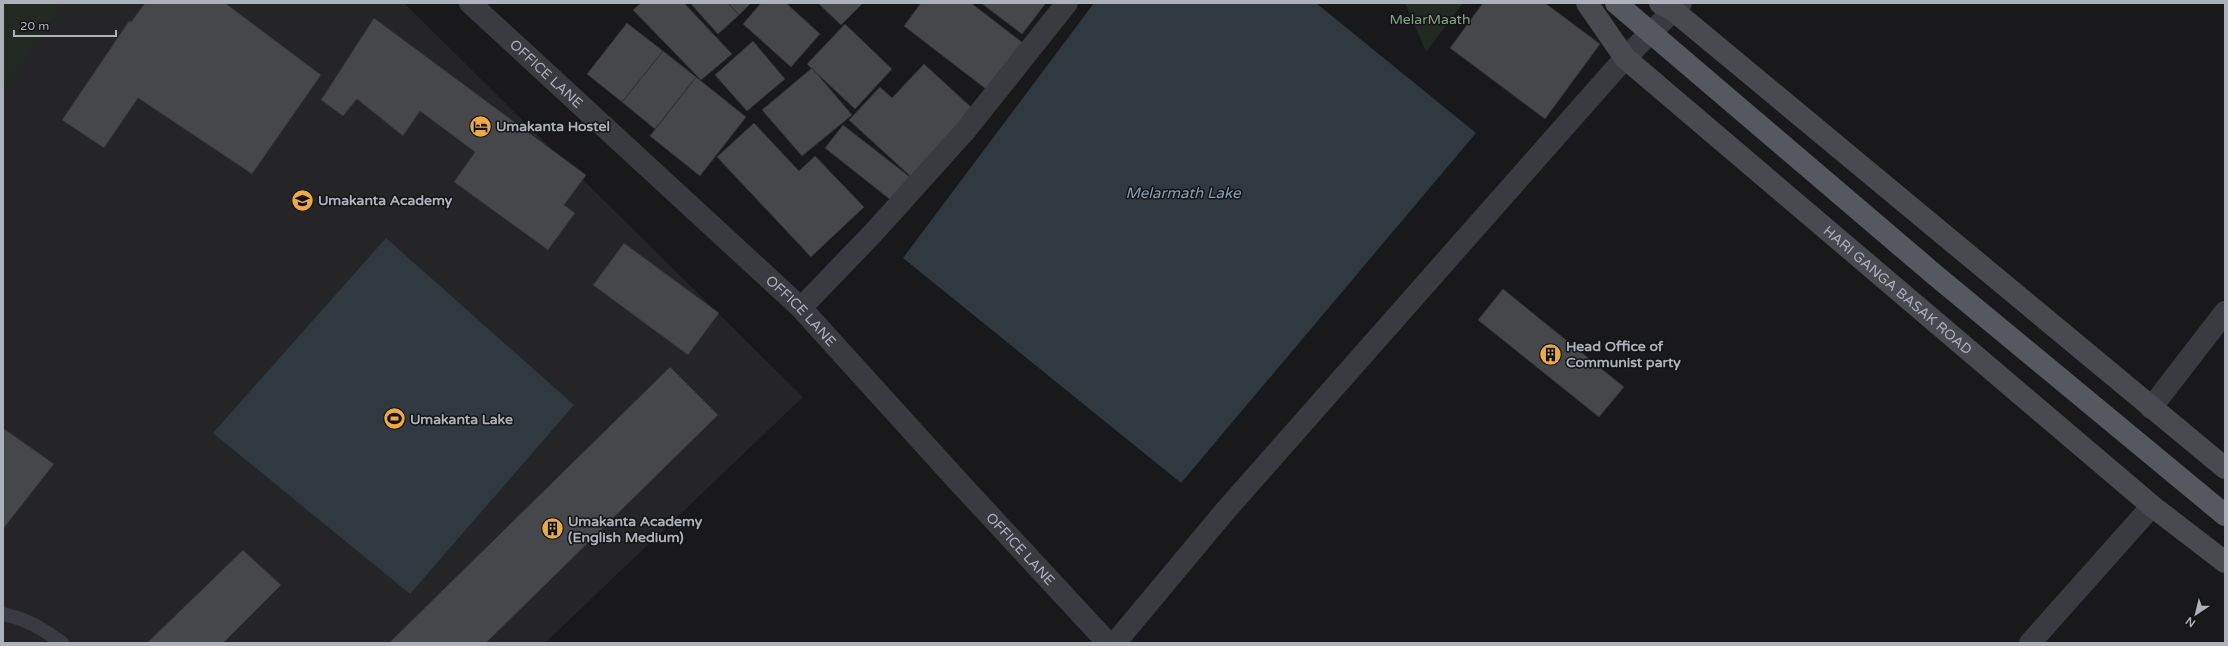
<svg xmlns="http://www.w3.org/2000/svg" width="2228" height="646" font-family="'Varela Round',sans-serif">
  <rect width="100%" height="100%" fill="#19191b"/>
  <path fill="#252528" d="M3 3H404L803 397 545 643H3Z"/>
  <path fill="#212922" d="M3 3H65L3 91Z
    M1405 3H1463L1426 52Z"/>
  <path fill="#2f393f" d="M1094 3H1316L1476 133 1181 483 903 258Z
    M386 238 574 405 410 594 213 433Z"/>
  <path fill="#46474b" stroke="#333337" d="M145 3H225L321 75 252 174 138 98 104 148 62 120 129 21 131 22Z
    M641 3H684L732 54 701 80 633 10Z
    M690 3H728L739 15 718 34Z
    M728 3H751L739 15Z
    M761 3H786L820 34 791 67 743 24Z
    M818 3H863L841 25Z
    M921 3H971L1023 43 986 89 904 26Z
    M981 3H1046L1022 34Z
    M1483 3H1545L1600 44 1545 119 1450 48Z
    M374 18 586 175 564 205 575 213 548 250 454 182 475 152 420 111 403 136 357 99 343 116 321 100Z
    M627 23 663 51 622 102 587 74Z
    M845 24 892 69 855 109 807 64Z
    M753 41 785 79 747 111 715 75Z
    M663 51 696 77 655 129 622 102Z
    M924 64 984 119 920 185 849 120 880 87 892 98Z
    M812 68 852 115 802 156 762 110Z
    M696 77 746 117 700 176 650 136Z
    M754 123 799 171 815 156 864 207 811 257 717 157Z
    M843 125 915 181 897 205 825 148Z
    M624 243 719 313 688 355 593 285Z
    M1503 289 1624 387 1599 417 1478 320Z
    M670 367 718 415 486 643H389Z
    M3 428 54 464 3 529Z
    M243 550 281 585 223 643H147Z"/>
  <g fill="none" stroke-linecap="round" stroke-linejoin="round">
    <path stroke="#3a3b40" stroke-width="14" d="M3 614C27 619 43 629 62 643"/>
    <g stroke="#3a3b40" stroke-width="22">
      <path id="s1" d="M470 3 801 308 956 479 1108 643"/>
      <path d="M801 308 875 231 965 131 1067 3"/>
      <path d="M2151 408 2225 312"/>
      <path d="M1115 643 1226 510 1625 58 1681 3"/>
      <path d="M2030 643 2152 506"/>
    </g>
    <g stroke="#484a50" stroke-width="22">
      <path id="s2" d="M1587 3 1625 58 2152 506 2225 562"/>
      <path d="M1660 3 1673 10 2225 468"/>
    </g>
    <path stroke="#56585f" stroke-width="22" d="M1616 3 1935 275 2225 515"/>
  </g>
  <defs>
    <symbol id="hotel-disc" viewBox="-11 -11 22 22"><circle r="9.5" fill="#ecaa40" stroke="#141416"/><path d="M-6-4.5h1.5V1H6V5H4.5V3h-9V5H-6ZM-4 0a1.8 1.8 0 1 1 3.6 0ZM.5 0V-2.5h3Q6-2.5 6 0Z" fill="#111"/></symbol>
    <symbol id="school-disc" viewBox="-11 -11 22 22"><circle r="9.5" fill="#ecaa40" stroke="#141416"/><path d="M0-5L7-2L0 1L-7-2ZM-4 1L0 2.5L4 1V4Q0 6-4 4Z" fill="#111"/></symbol>
    <symbol id="building-disc" viewBox="-11 -11 22 22"><circle r="9.5" fill="#ecaa40" stroke="#141416"/><path d="M-4-6H4V6H1V3H-1V6H-4ZM-2.5-4.3h1.7v1.8h-1.7ZM.8-4.3h1.7v1.8H.8ZM-2.5-1h1.7V.8h-1.7ZM.8-1h1.7V.8H.8Z" fill="#111"/></symbol>
    <symbol id="stadium-disc" viewBox="-11 -11 22 22"><circle r="9.5" fill="#ecaa40" stroke="#141416"/><path d="M0-5a6.5 5 0 1 0 0 10a6.5 5 0 1 0 0-10ZM-3.5-1.8h7v3.6h-7Z" fill="#111"/></symbol>
  </defs>
  <g fill-rule="evenodd">
    <use href="#hotel-disc" x="468" y="114" width="25" height="25"/>
    <use href="#school-disc" x="290" y="188" width="25" height="25"/>
    <use href="#building-disc" x="1538" y="342" width="25" height="25"/>
    <use href="#stadium-disc" x="382" y="406" width="25" height="25"/>
    <use href="#building-disc" x="540" y="516" width="25" height="25"/>
  </g>
  <g text-anchor="middle" stroke-width="3" stroke-linejoin="round" paint-order="stroke">
    <g font-size="14" fill="#84a484" stroke="#141416">
      <text x="1430" y="24">MelarMaath</text>
    </g>
    <g font-size="14" fill="#acb1ba" stroke="#141416">
      <text dy="5" stroke="none"><textPath href="#s1" startOffset="104">OFFICE LANE</textPath></text>
      <text dy="5" stroke="none"><textPath href="#s2" startOffset="425">HARI GANGA BASAK ROAD</textPath></text>
      <text dy="5" stroke="none"><textPath href="#s1" startOffset="452">OFFICE LANE</textPath></text>
      <text dy="5" stroke="none"><textPath href="#s1" startOffset="776">OFFICE LANE</textPath></text>
    </g>
    <g font-size="14" font-weight="bold" fill="#acb1ba" stroke="#141416" text-anchor="start">
      <text x="496" y="131">Umakanta Hostel</text>
      <text x="318" y="205">Umakanta Academy</text>
      <text x="1566" y="351">Head Office of<tspan x="1566" dy="16">Communist party</tspan></text>
      <text x="410" y="424">Umakanta Lake</text>
      <text x="568" y="526">Umakanta Academy<tspan x="568" dy="16">(English Medium)</tspan></text>
    </g>
    <g font-size="15" font-style="italic" fill="#85a0b3" stroke="#141416">
      <text x="1183" y="198">Melarmath Lake</text>
    </g>
  </g>
  <rect width="2228" height="646" fill="none" stroke="#acb1ba" stroke-width="8"/>
  <g transform="translate(2196 614) rotate(215)" stroke="#141416" stroke-width="3" paint-order="stroke">
  <path d="M0-3L7 15L0 10L-7 15Z" fill="#acb1ba"/>
  <text y="-6" font-size="11" font-weight="bold" text-anchor="middle" fill="#acb1ba">N</text>
  </g>
  <path d="M14 30v6h102v-6" fill="none" stroke="#acb1ba" stroke-width="2"/>
  <text x="20" y="30" font-size="12" fill="#acb1ba" stroke="#141416" stroke-width="3" paint-order="stroke">20 m</text>
</svg>
